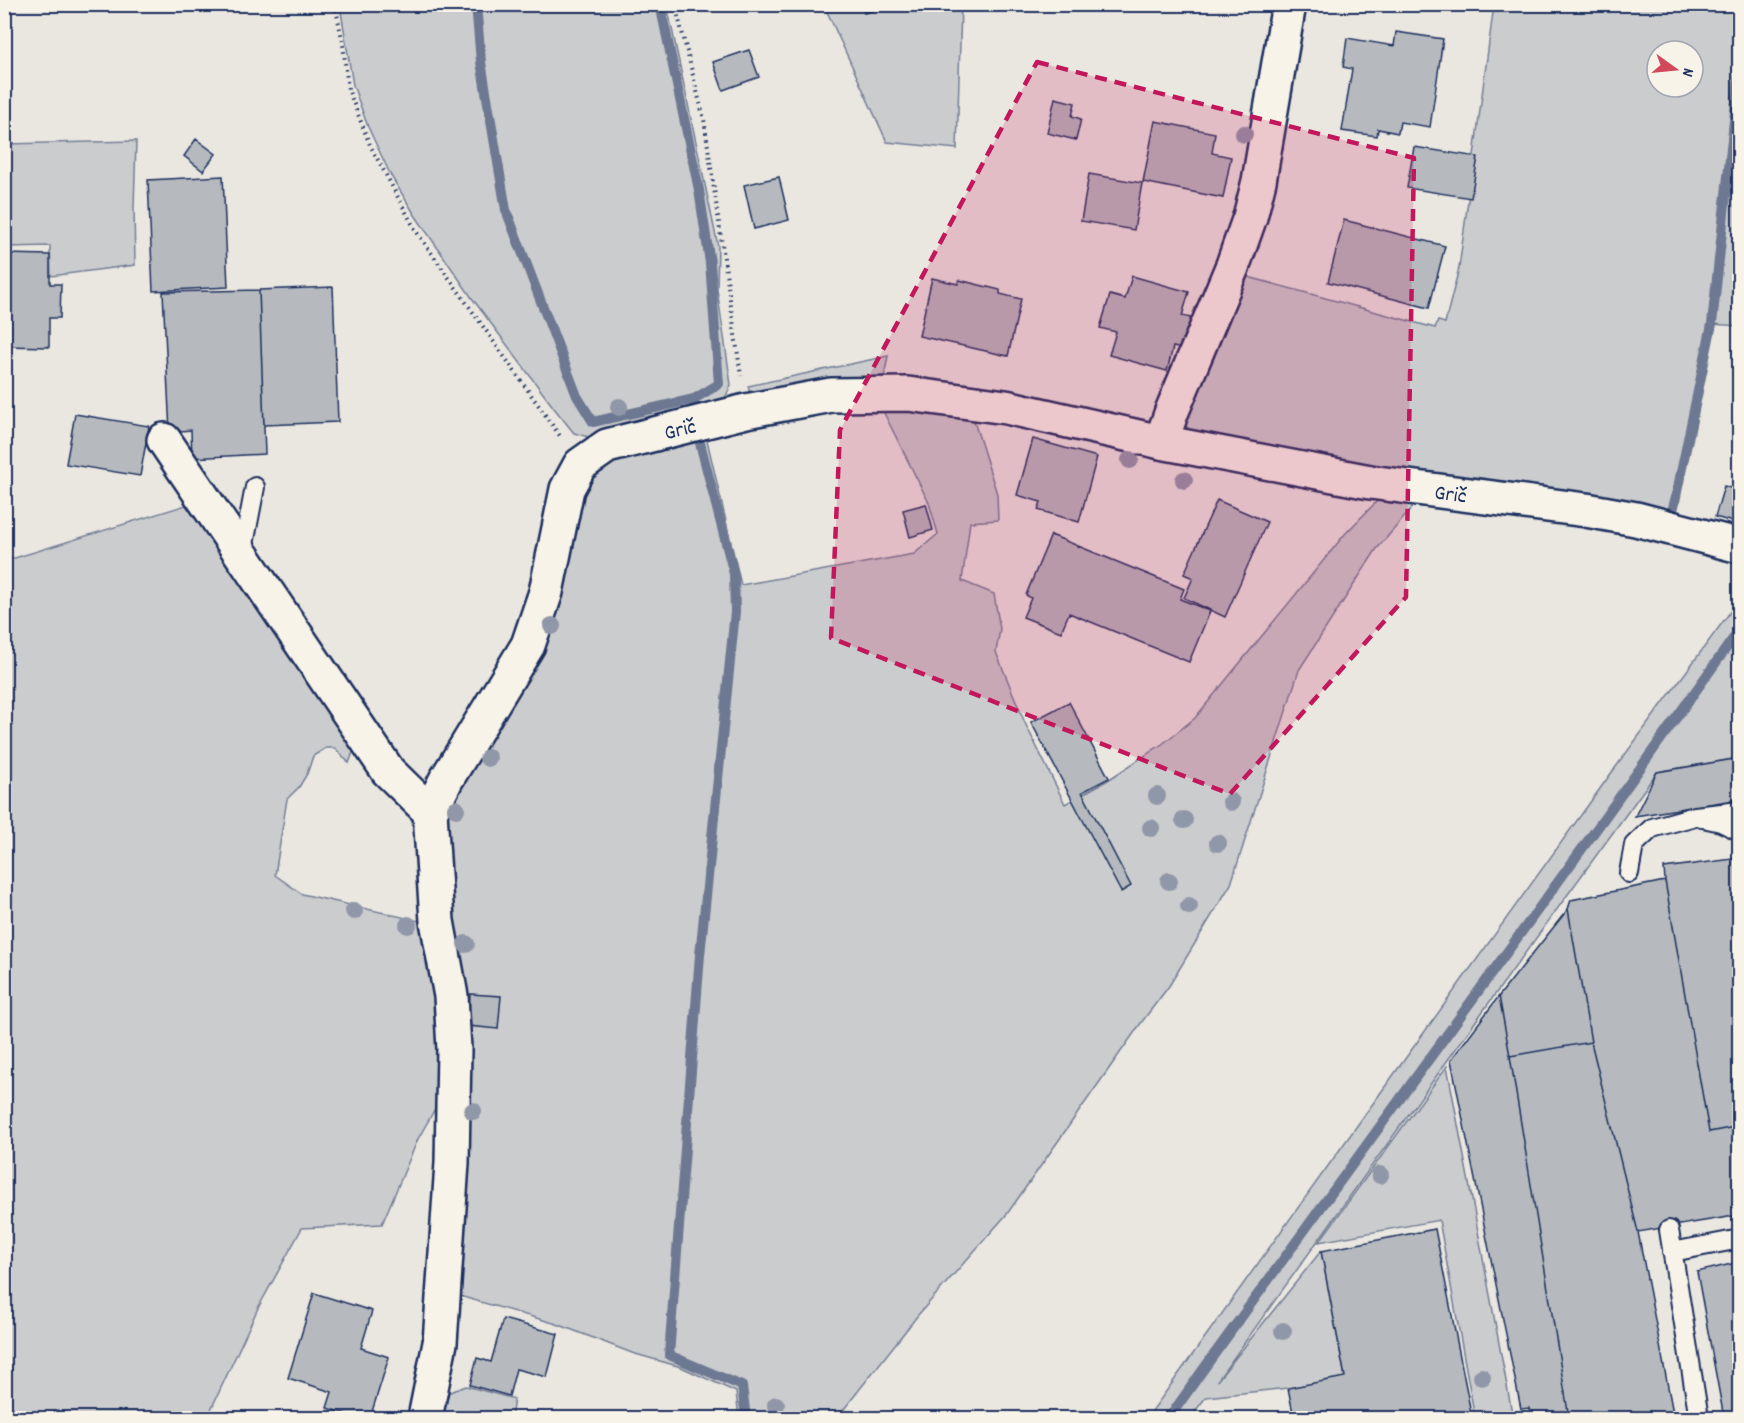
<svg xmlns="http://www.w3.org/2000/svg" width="1744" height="1423" font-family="Dekko,sans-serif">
  <rect width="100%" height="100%" fill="#eae7e0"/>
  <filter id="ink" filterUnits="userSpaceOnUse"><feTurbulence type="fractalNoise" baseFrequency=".0167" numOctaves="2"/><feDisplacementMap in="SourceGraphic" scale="12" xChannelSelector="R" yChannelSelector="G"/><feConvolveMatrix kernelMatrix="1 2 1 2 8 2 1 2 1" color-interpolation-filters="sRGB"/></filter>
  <g filter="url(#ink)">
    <path fill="#cbcccd" stroke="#737e96" stroke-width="1.5" fill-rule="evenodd" d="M340 5H667L718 246 717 289 731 385 722 405 592 438 574 433 554 408 472 298 415 215 391 176 368 127 353 85Z
      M824 5H961L957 149 887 142Z
      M1494 5H1739V326L1712 324 1680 469 1666 516 1389 475 1189 431 1185 422 1241 275 1435 328 1438 321 1445 323 1459 268ZM1657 51H1693V87H1657Z
      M136 141 134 208 135 265 51 276 50 246 5 247V144Z
      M888 356 884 377 752 401 748 386Z
      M879 403 973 418 997 494 998 520 970 522 962 581 994 594 1000 629 996 652 1025 723 1065 804 1108 780 1161 745 1195 718 1345 534 1382 496 1419 500 1376 550 1299 670 1231 884 1169 986 1141 1023 1007 1214 918 1315 837 1418H739L736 1392 681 1367 632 1353 557 1324 456 1295 442 848 448 806 575 496 602 464 706 436 741 585 914 554 938 534 929 503Z
      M186 505 217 543 358 739 349 763 335 748H326L313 756 307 774 299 787 287 799 275 875 302 894 424 922 444 1020 441 1098 418 1139 382 1224 302 1228 258 1308 207 1418H5V561Z
      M1739 600V758L1657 772 1483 1011 1217 1381 1321 1251 1345 1377 1288 1388 1206 1397 1190 1418H1147L1397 1070 1607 779Z
      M1447 1066 1513 1418H1475L1439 1220 1319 1242Z
      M466 1386 514 1399 511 1418H435L442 1395Z"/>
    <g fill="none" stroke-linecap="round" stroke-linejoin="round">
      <path stroke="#6d7892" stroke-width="10" d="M476 4 481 62 506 210 577 396 593 422 694 399V409
        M660 4 699 190 710 263 719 384 694 399
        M700 443 734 574 735 612 700 955 669 1355 742 1386 746 1418
        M1673 511 1712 324 1740 65
        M1169 1418 1205 1367 1603 820 1740 629"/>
    </g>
    <path fill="#b6babf" stroke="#1b2f5e" stroke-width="1.5" d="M862 4H896L864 13Z
      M1396 32 1443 39 1430 127 1400 122 1398 133 1378 129 1377 136 1342 131 1352 69 1343 67 1347 38 1394 46Z
      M749 50 759 77 723 90 713 62Z
      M1055 98 1075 103 1072 116 1081 119 1076 140 1047 133Z
      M1155 121 1215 133 1212 153 1231 157 1223 198 1143 182Z
      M196 139 216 154 203 171 184 156Z
      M1414 147 1478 157 1471 198 1407 188Z
      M1089 174 1142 183 1134 230 1081 221Z
      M223 176 228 287 153 291 148 180Z
      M779 177 789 220 754 229 744 185Z
      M1344 220 1445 246 1429 308 1328 282Z
      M4 254 50 255V284H61L60 318H49V347L4 346Z
      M1132 276 1189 292 1182 316 1191 318 1182 349 1173 347 1167 371 1109 355 1116 332 1100 328 1110 295 1125 299Z
      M932 278 958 284 959 280 1000 290V294L1021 299 1008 356 919 336Z
      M333 287 338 422 264 425 259 290Z
      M259 290 265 454 192 458 191 430 170 432 163 292Z
      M75 414 149 426 140 476 66 464Z
      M1033 439 1097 457 1079 522 1038 510 1041 502 1017 495Z
      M1724 486 1740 491V524L1715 517Z
      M1217 500 1267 522 1225 617 1184 598 1193 578 1184 574Z
      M926 504 933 530 910 537 903 510Z
      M1051 535 1184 589 1180 599 1210 611 1189 662 1069 613 1061 632 1023 617 1031 598 1026 595Z
      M1069 702 1109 778 1082 792 1131 886 1121 892 1031 722Z
      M1740 758V799L1635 816 1657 772Z
      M1740 858V1126L1709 1132 1665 881 1664 868Z
      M1665 881 1709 1132 1740 1126V1215L1638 1232 1591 1042 1568 909 1571 900Z
      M1568 909 1591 1042 1510 1056 1499 996Z
      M470 994 501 996 498 1029 468 1026Z
      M1499 996 1510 1056 1569 1418H1531L1529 1408 1521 1409 1451 1060Z
      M1591 1042 1638 1232 1674 1418H1569L1510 1056Z
      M1435 1229 1472 1418H1294L1288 1388 1345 1377 1321 1251Z
      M1740 1262V1418H1724L1697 1272Z
      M314 1293 372 1311 361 1348 389 1357 370 1418H359L327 1408 332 1392 288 1378Z
      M503 1319 558 1334 547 1377 516 1369 509 1396 470 1385 477 1358 491 1362Z"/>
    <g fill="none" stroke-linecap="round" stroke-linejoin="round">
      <defs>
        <path id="lane" d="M242 555 255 487
          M1703 818 1721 822 1740 831
          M1629 873 1634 845 1652 828 1695 816 1740 811
          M1669 1230 1699 1418
          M1672 1252 1735 1240"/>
        <g id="street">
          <path d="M164 440 388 771 430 812 437 921 451 996 454 1049 452 1163 440 1343 425 1418"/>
          <path d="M1161 442 1172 411 1233 265 1250 217 1259 181 1289 4"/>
          <path id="s1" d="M430 812 446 780 528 645 546 592 567 489 580 465 607 446 746 411 831 395 908 394 1006 407 1161 442 1370 482 1586 510 1636 519 1740 546"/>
        </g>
      </defs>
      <use href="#lane" stroke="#1b2f5e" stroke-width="22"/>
      <use href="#street" stroke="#1b2f5e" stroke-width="38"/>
      <path stroke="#1b2f5e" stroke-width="4" stroke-dasharray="1.5 4.5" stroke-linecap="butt" d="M335 4 343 44 348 89 370 145 416 231 560 436
        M675 4 704 119 741 376"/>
      <use href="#lane" stroke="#f7f3e8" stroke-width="18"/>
      <use href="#street" stroke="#f7f3e8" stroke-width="33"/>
    </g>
    <g fill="#9097a8">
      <circle cx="1244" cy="134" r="9"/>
      <circle cx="619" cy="407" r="9"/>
      <circle cx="1130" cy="460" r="9"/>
      <circle cx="1184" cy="480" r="9"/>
      <circle cx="552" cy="626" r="9"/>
      <circle cx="488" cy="758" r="9"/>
      <circle cx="1157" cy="796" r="9"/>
      <circle cx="1231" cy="802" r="9"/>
      <circle cx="456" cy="809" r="9"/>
      <circle cx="1184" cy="820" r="9"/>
      <circle cx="1151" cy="828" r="9"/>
      <circle cx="1218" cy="843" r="9"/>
      <circle cx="1169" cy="881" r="9"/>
      <circle cx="1189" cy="906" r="9"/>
      <circle cx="354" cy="911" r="9"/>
      <circle cx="408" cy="925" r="9"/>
      <circle cx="466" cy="944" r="9"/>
      <circle cx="473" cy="1111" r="9"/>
      <circle cx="1380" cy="1175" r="9"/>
      <circle cx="1283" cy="1331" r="9"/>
      <circle cx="1482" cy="1377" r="9"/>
      <circle cx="776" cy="1405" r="9"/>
    </g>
  </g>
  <path fill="#c2185b" fill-opacity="0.2" stroke="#c2185b" stroke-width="4.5" stroke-dasharray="12 8" stroke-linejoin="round" d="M1037 62 1414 158 1406 597 1230 794 831 638 840 430Z"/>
  <g text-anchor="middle" stroke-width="4.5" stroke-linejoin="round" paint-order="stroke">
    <g font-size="22" fill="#1b2f5e" stroke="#f7f3e8">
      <text dy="8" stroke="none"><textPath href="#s1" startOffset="490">Grič</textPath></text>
      <text dy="8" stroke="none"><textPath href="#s1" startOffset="1274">Grič</textPath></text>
    </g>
  </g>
  <rect width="1744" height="1423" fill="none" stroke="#f7f3e8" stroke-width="24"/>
  <rect x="12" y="12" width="1720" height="1399" fill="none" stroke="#1b2f5e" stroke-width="2" filter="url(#ink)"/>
  <g transform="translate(1675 69) rotate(105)"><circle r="28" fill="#f7f3e8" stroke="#9fa5b1" stroke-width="1.5"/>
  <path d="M0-4.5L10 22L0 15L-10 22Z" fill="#d1495b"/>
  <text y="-9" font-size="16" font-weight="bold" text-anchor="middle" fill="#1b2f5e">N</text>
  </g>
</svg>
